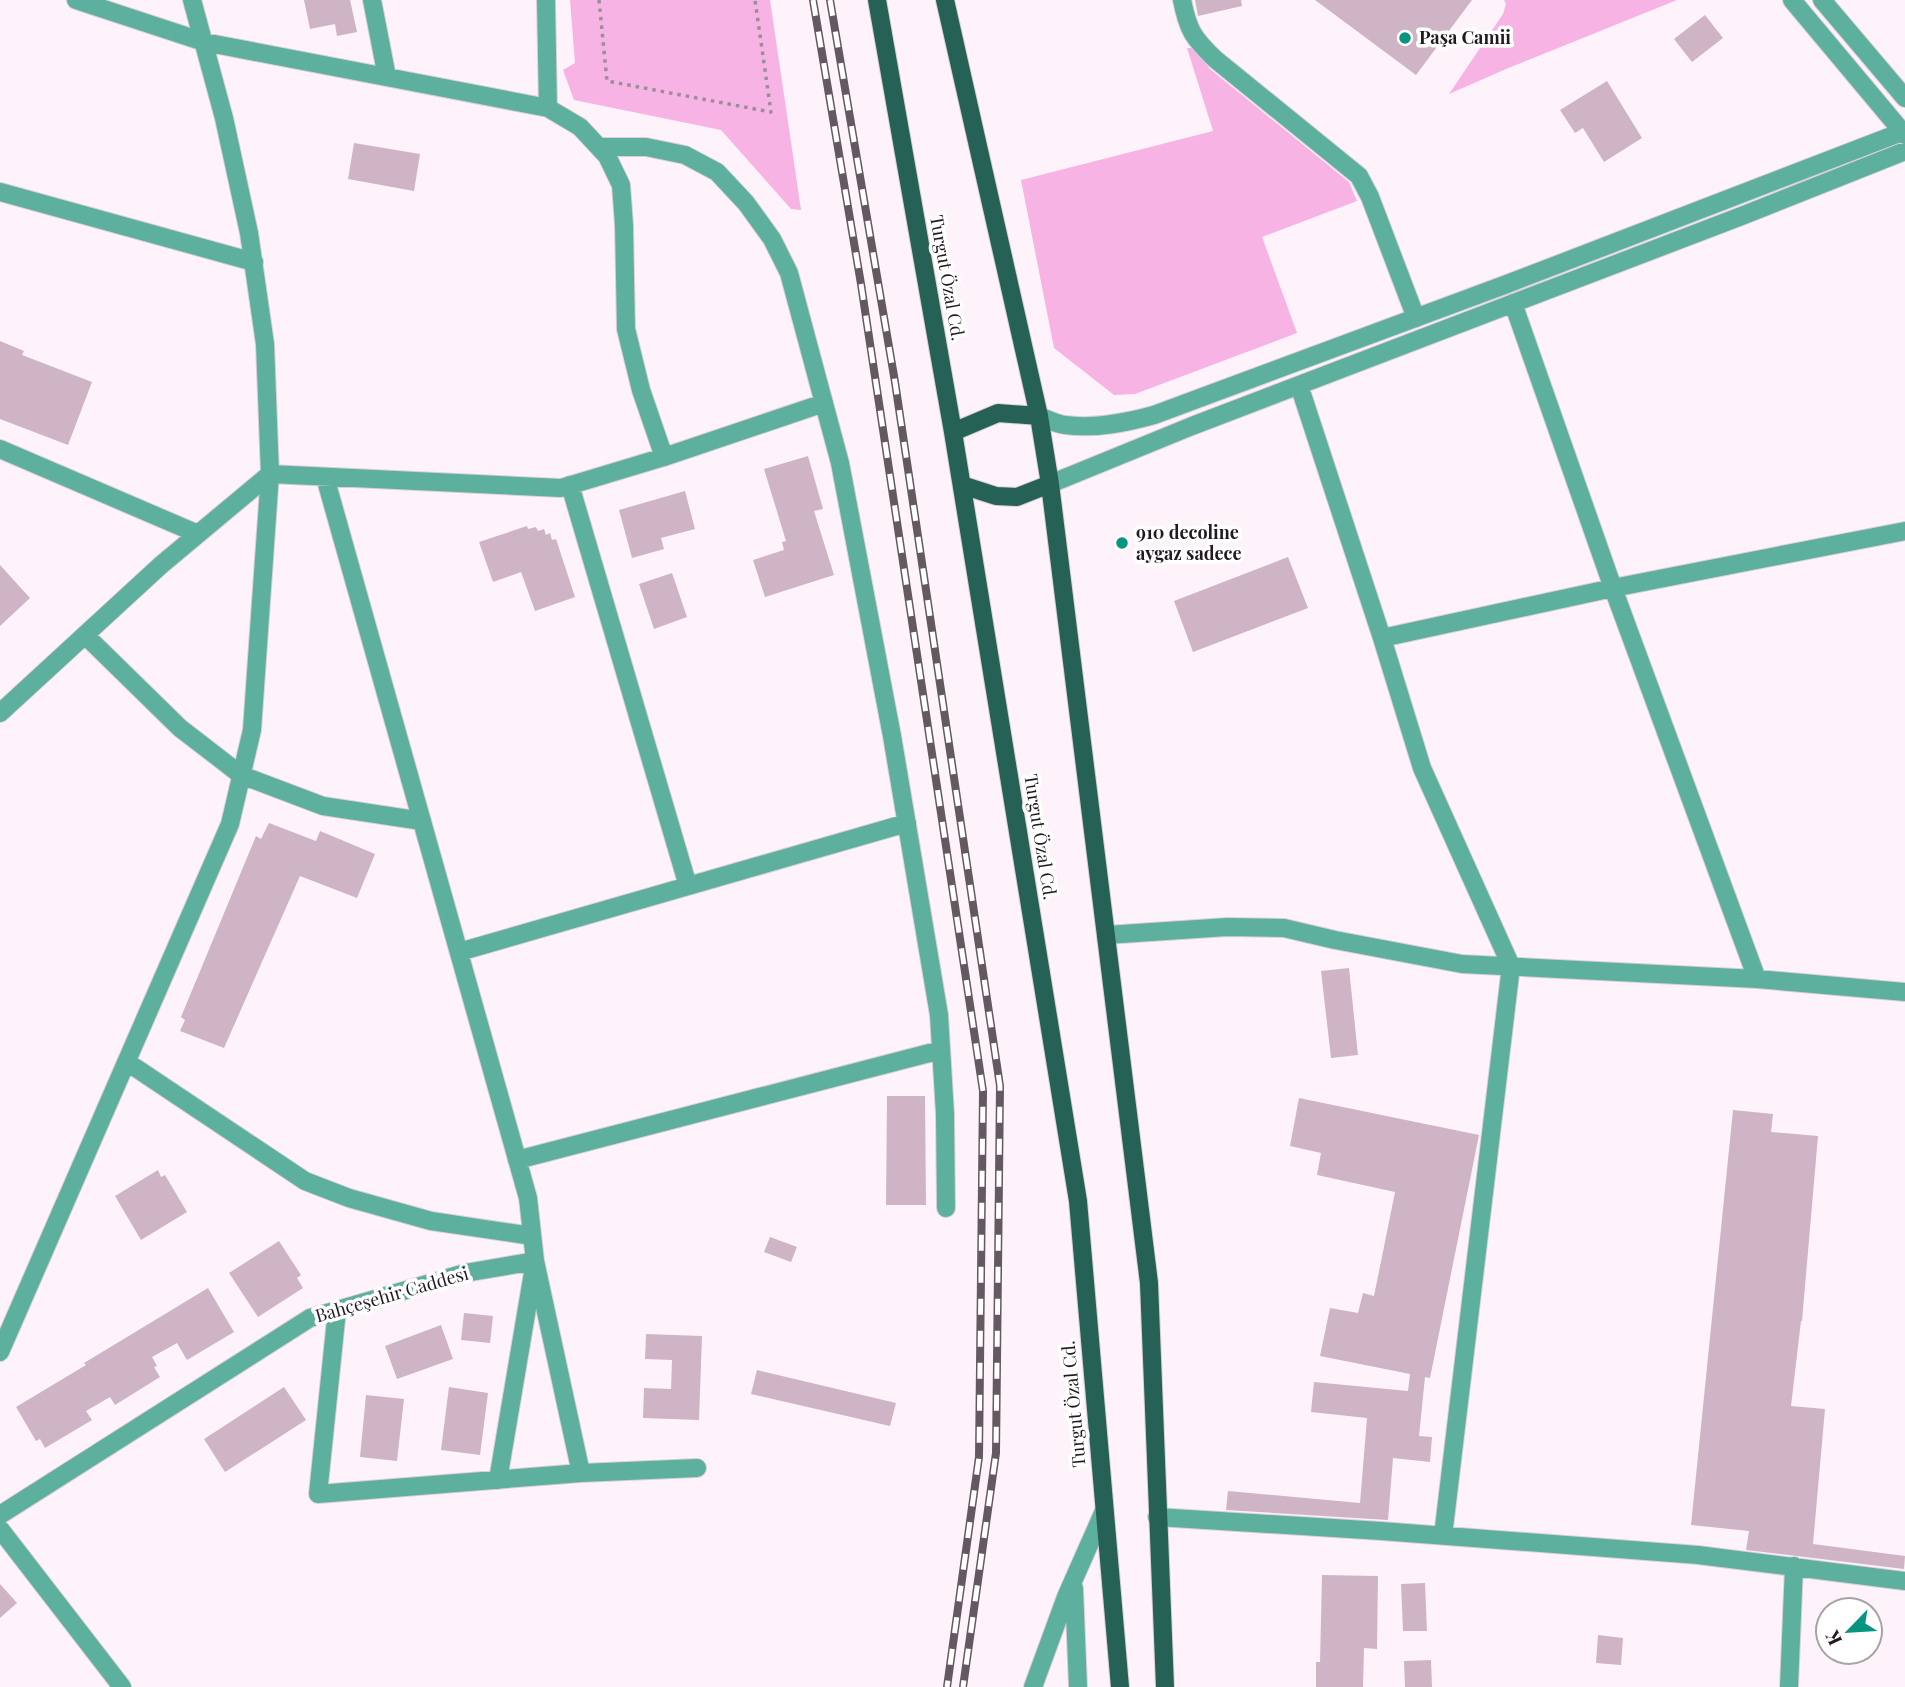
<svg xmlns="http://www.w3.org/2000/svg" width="1905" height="1687" font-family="'Playfair Display',serif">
  <rect width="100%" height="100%" fill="#fff3fb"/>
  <path fill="#f7b3e4" d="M570 0H770L801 210 791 209 721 130 574 100 563 70 575 63Z
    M1504 0H1677L1506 69 1449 94 1503 14 1506 4Z
    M1187 48H1194L1210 69 1349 182 1357 201 1262 237 1297 333 1135 394 1114 395 1054 348 1021 180 1213 131Z"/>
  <path fill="#cfb4c6" d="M304 0H350L357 32 337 36 335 24 310 29Z
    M1195 0H1241L1242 6 1198 16Z
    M1315 0H1472L1416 75Z
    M1705 15 1723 38 1692 62 1674 39Z
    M1607 81 1642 138 1604 162 1583 128 1575 133 1560 110Z
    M354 143 420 154 414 191 348 179Z
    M0 341 24 351 22 355 92 382 68 445 0 419Z
    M808 456 823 509 814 511 834 575 765 597 753 560 784 550 782 542 786 541 764 469Z
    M685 491 695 529 661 538 664 549 632 558 619 510Z
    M527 526 528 529 536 527 538 531 544 529 546 535 550 533 552 540 556 539 575 597 535 611 521 572 493 582 479 542Z
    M1288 557 1308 608 1193 652 1174 601Z
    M0 565 30 598 0 626Z
    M672 573 687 617 654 629 639 584Z
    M269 823 316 841 320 831 375 854 357 898 300 876 224 1048 180 1031 185 1020 181 1017 256 836 261 839Z
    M1349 968 1358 1055 1331 1058 1321 971Z
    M887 1096H925L926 1205H886Z
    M1299 1098 1479 1135 1430 1378 1425 1377 1419 1436 1432 1437 1430 1462 1393 1458 1388 1520 1226 1510 1228 1491 1360 1503 1367 1418 1311 1412 1314 1382 1408 1391 1410 1374 1320 1356 1330 1308 1358 1313 1363 1293 1374 1296 1395 1192 1317 1175 1321 1153 1290 1146Z
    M1733 1110 1773 1114 1771 1132 1818 1136 1802 1321H1801L1791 1406 1825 1409 1813 1544 1905 1556 1904 1569 1746 1550 1749 1531 1691 1525Z
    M158 1170 161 1177 165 1175 187 1212 141 1240 115 1196Z
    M770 1237 797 1247 791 1262 764 1252Z
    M279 1241 301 1275 297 1278 303 1288 258 1317 229 1273Z
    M208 1288 234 1332 187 1360 177 1343 152 1357 157 1366 154 1367 160 1377 115 1405 110 1397 86 1411 92 1420 45 1448 40 1439 36 1441 16 1407 86 1365 84 1363Z
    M464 1313 493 1316 490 1343 461 1340Z
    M441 1325 453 1359 397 1379 385 1346Z
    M646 1334 702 1336 699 1420 643 1418 644 1388 671 1389 672 1360 645 1359Z
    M757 1370 896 1403 890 1426 751 1394Z
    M284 1387 306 1420 225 1472 204 1439Z
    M449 1387 488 1393 480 1455 441 1450Z
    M366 1395 404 1399 397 1461 360 1457Z
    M1322 1575 1378 1576 1377 1649 1364 1648 1363 1687H1316V1662H1320Z
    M1425 1583 1427 1631H1403L1401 1584Z
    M0 1584 17 1603 0 1618Z
    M1598 1635 1623 1638 1621 1665 1596 1663Z
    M1431 1660 1432 1687H1405L1404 1661Z"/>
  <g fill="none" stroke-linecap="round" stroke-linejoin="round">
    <defs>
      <path id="minor" d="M76 0 204 42 548 108
        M372 0 387 77
        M546 0 548 108 580 127 607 156 621 185 624 225 626 329 641 390 664 457
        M1182 0C1188 30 1193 38 1215 59L1359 176 1370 197 1416 318
        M1792 0 1905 135
        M1822 0 1905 98
        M599 147H646L685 155 717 172 746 203 772 239 789 273 840 463 892 736 939 1015 945 1114 946 1208
        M0 192 254 262
        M1513 303 1613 588 1757 979
        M1299 385 1382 638 1422 768 1511 966 1443 1536
        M1039 416C1047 419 1056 424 1065 425 1095 429 1125 423 1154 415L1507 284 1902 132
        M0 449 198 534
        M325 477 528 1198 535 1261 581 1473
        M1050 484 1192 426 1739 217 1905 151
        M570 485 688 886
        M85 635 180 728 241 775 323 806 422 821
        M1382 638 1613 588 1905 531
        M0 713 161 565 270 474 561 488 664 457 824 403
        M1106 935 1227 927 1284 928 1335 940 1462 964 1757 979 1905 992
        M459 952 907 823
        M127 1062 305 1181 349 1198 431 1221 532 1236
        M517 1160 941 1050
        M337 1310 318 1494 581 1473 697 1468
        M0 1352 230 824 252 730 270 474 265 344 249 233 224 118 192 0
        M0 1515 310 1318 465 1273 535 1261 498 1480
        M1157 1517 1381 1531 1698 1555 1905 1581
        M0 1529 122 1687
        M1074 1588 1078 1687
        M1033 1687 1066 1597 1104 1511
        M1789 1687 1794 1566"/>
      <path id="major" d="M877 0 953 432 1078 1201 1120 1687
        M945 0 1039 416 1050 484 1149 1283 1165 1687
        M953 432 998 413 1039 416
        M962 485 996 496 1017 497 1050 484"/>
    </defs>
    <use href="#minor" stroke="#dcd0d8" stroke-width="20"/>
    <use href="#major" stroke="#dcd0d8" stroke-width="20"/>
    <path stroke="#9a8f97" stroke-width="3.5" stroke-dasharray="3.5 5" stroke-linecap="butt" d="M599 0 607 81 771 112 755 0"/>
    <use href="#minor" stroke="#5daf9e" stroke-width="18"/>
    <use href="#major" stroke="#266155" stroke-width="18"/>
    <defs>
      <path id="rail" d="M813 0 861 284 983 1091 979 1457 947 1687
        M830 0 895 382 1000 1086 996 1453 963 1687"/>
    </defs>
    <use href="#rail" stroke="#645961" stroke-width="8"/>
    <use href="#rail" stroke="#fff" stroke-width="5" stroke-dasharray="16" stroke-linecap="butt"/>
  </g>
  <g fill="#079480" stroke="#fff" stroke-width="2.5">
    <circle cx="1405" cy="38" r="7"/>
    <circle cx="1122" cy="543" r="7"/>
  </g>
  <g text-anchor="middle" stroke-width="7" stroke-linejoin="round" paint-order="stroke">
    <g font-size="18" font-weight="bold" fill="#231920" stroke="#fff" text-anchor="start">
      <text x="1419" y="44">Paşa Camii</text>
      <text x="1136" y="539">910 decoline<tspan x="1136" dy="21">aygaz sadece</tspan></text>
    </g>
    <g font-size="18" fill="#231920" stroke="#fff">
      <text transform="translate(947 278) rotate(80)" y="6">Turgut Özal Cd.</text>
      <text transform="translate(1040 837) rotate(81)" y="6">Turgut Özal Cd.</text>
      <text transform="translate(392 1295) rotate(-16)" y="6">Bahçeşehir Caddesi</text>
      <text transform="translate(1074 1404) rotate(-95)" y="6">Turgut Özal Cd.</text>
    </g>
  </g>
  <g transform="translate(1849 1631) rotate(245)"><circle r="33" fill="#ffffff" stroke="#a7a3a6" stroke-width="2"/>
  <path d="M0-5L12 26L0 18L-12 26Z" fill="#079480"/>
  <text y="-10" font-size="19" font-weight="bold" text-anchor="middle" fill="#231920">K</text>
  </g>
</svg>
